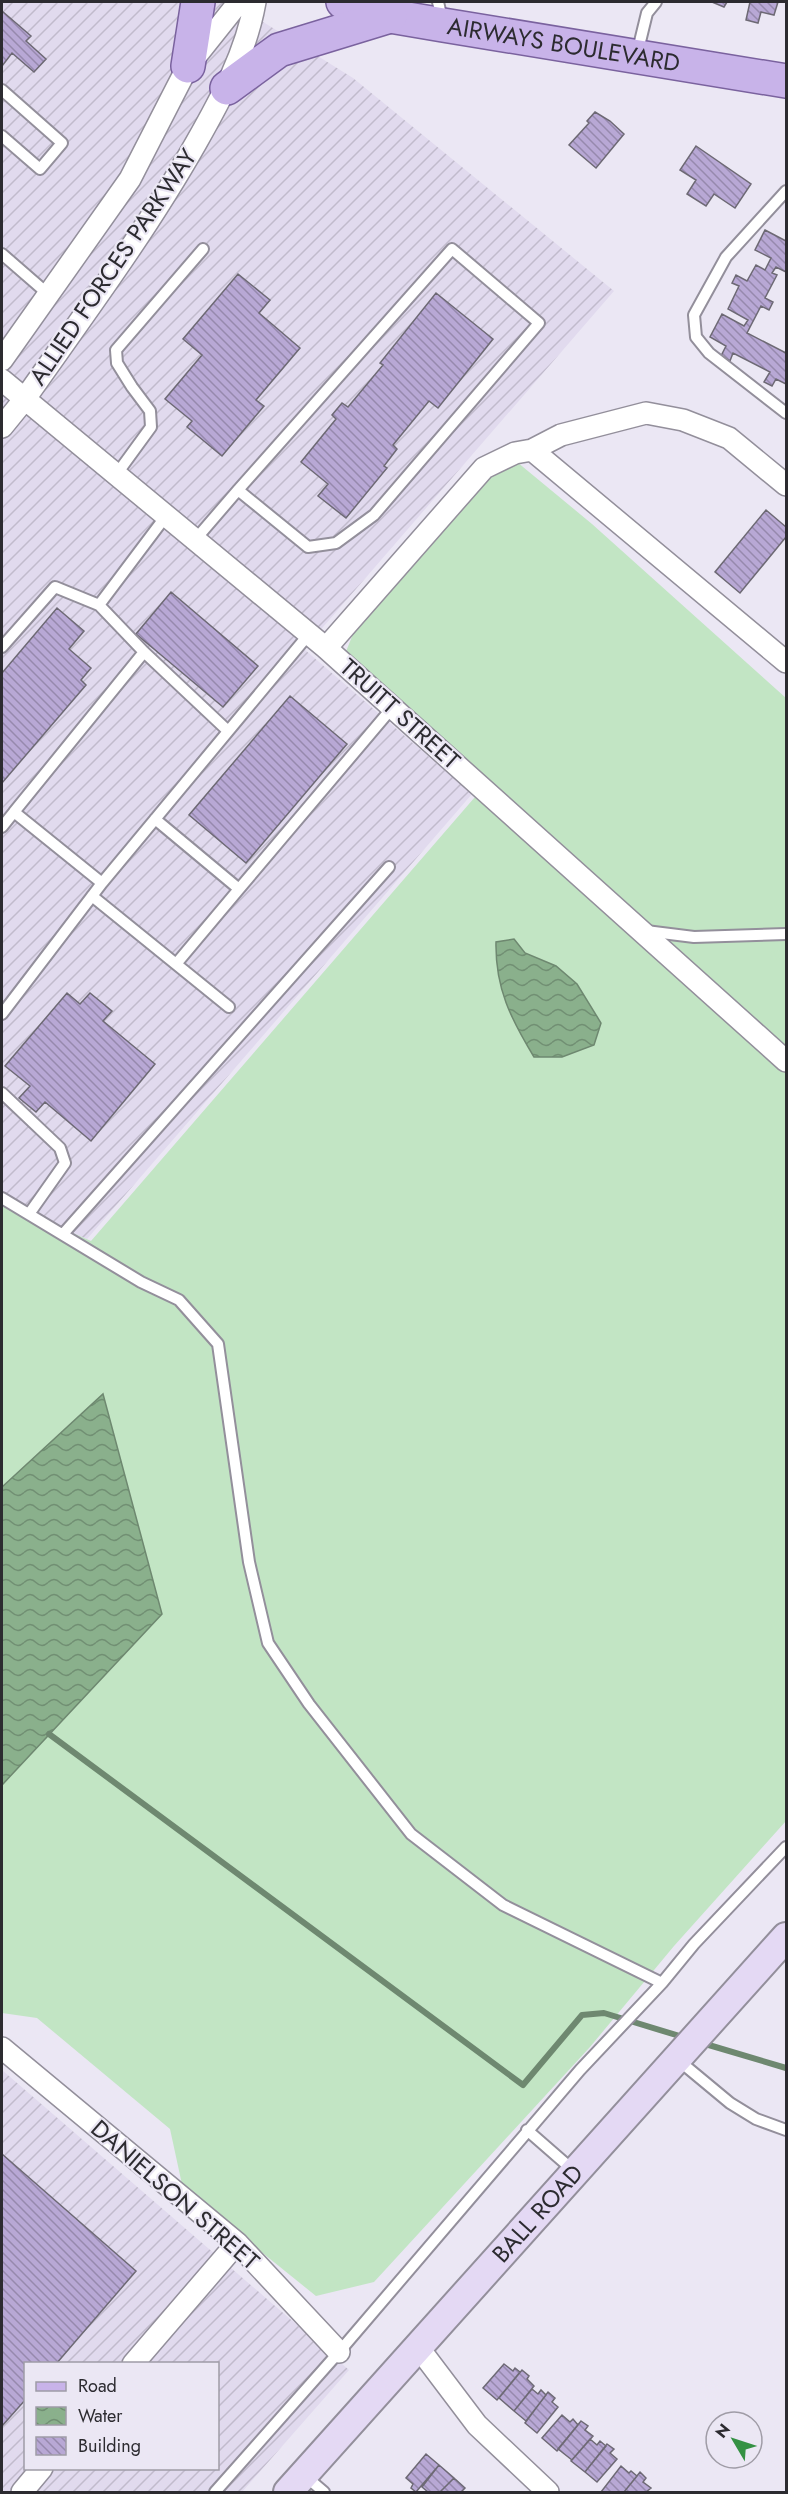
<svg xmlns="http://www.w3.org/2000/svg" width="788" height="2494" font-family="Jost,sans-serif">
  <defs>
    <pattern id="industrial-furrows" width="10" height="10" patternUnits="userSpaceOnUse" patternTransform="scale(1.5)"><rect width="10" height="10" fill="#e1daee"/><path d="M-1 1l2-2M0 10L10 0M9 11l2-2" fill="none" stroke="#c1bbcc"/></pattern>
    <pattern id="water-waves" width="16" height="10" patternUnits="userSpaceOnUse" patternTransform="scale(1.5)"><rect width="16" height="10" fill="#8ab08c"/><path d="M0 5q4-4 8 0t8 0" fill="none" stroke="#718f73"/></pattern>
    <pattern id="building-back-hatch" width="6" height="6" patternUnits="userSpaceOnUse" patternTransform="scale(1.5)"><rect width="6" height="6" fill="#b8a8d5"/><path d="M-1 5l2 2M0 0l6 6M5-1l2 2" fill="none" stroke="#9689ad"/></pattern>
  </defs>
  <rect width="100%" height="100%" fill="#ebe7f4"/>
  <path fill="url(#industrial-furrows)" fill-rule="evenodd" d="M2 2H231L353 78 614 291 304 649 472 794 87 1239 2 1207Z
    M2 2070 349 2370 242 2492H2ZM26 2364H218V2468H26Z"/>
  <path fill="#c2e5c4" d="M517 462 592 524 786 698V1821L674 1946 590 2047 374 2282 316 2296 183 2189 170 2129 37 2018 2 2013V1202L91 1241 475 797 345 654 357 624 488 476Z"/>
  <path fill="url(#water-waves)" stroke="#6e8870" stroke-width="1.5" d="M514 939 525 953 556 966 577 984 601 1023 594 1045 562 1057H534C511 1019 495 988 496 942Z
    M103 1394 162 1614 2 1785V1487Z"/>
  <g fill="none" stroke-linecap="round" stroke-linejoin="round">
    <path stroke="#6e8870" stroke-width="6" d="M49 1734 523 2085 582 2015 604 2013 686 2038
      M702 2043 786 2068"/>
  </g>
  <path fill="url(#building-back-hatch)" stroke="#6d6974" stroke-width="1.5" d="M712 2H727L724 7Z
    M750 2H778L774 15 761 12 758 23 746 20Z
    M2 11 31 36 26 41 46 59 34 72 12 53 2 66Z
    M595 112 610 121 624 134 596 168 569 145 589 123 587 121Z
    M696 146 751 184 735 208 714 194 706 206 687 194 696 180 680 170Z
    M765 230 786 241V272L776 267 772 273 777 275 765 298 773 302 769 310 761 306 747 333 786 353V384L776 379 772 386 764 382 770 372 733 353 730 361 721 356 726 346 710 337 722 314 744 326 748 320 728 309 739 286 732 283 736 275 747 281 756 265 765 270 771 258 755 250Z
    M238 274 270 300 259 313 300 348 256 400 264 406 222 456 187 427 192 421 165 399 202 355 183 339Z
    M436 293 493 339 438 408 429 401 393 445 397 449 384 466 387 468 346 518 318 496 328 484 301 462 336 419 332 415 342 403 348 407 383 365 380 363Z
    M766 510 786 527V537L740 593 715 572Z
    M171 592 258 666 223 707 136 634Z
    M57 608 84 631 69 649 91 668 81 680 86 685 2 783V673Z
    M290 696 347 744 246 863 189 815Z
    M67 993 80 1004 90 993 112 1011 103 1021 155 1064 91 1141 45 1102 36 1112 19 1098 30 1086 5 1066Z
    M2 2154 136 2271 56 2364H26V2399L2 2426Z
    M504 2364 513 2371 515 2368 520 2372 497 2400 483 2388Z
    M522 2370 529 2376 527 2379 534 2386 514 2411 499 2398Z
    M532 2389 538 2394 541 2390 546 2395 526 2421 514 2411Z
    M548 2392 555 2398 552 2402 558 2407 537 2433 525 2423Z
    M562 2415 570 2422 573 2419 578 2425 557 2451 542 2438Z
    M581 2421 588 2426 585 2430 593 2436 572 2460 558 2449Z
    M590 2439 597 2445 600 2441 606 2446 585 2472 571 2461Z
    M607 2444 614 2449 610 2453 617 2459 597 2482 585 2472Z
    M426 2454 439 2465 416 2492 411 2488 413 2484 406 2478Z
    M439 2465 454 2478 440 2492H428L422 2487Z
    M621 2466 629 2473 631 2471 637 2476 624 2492H601Z
    M640 2472 646 2478 643 2482 651 2488 646 2492H624Z
    M454 2478 465 2488 461 2492H440Z"/>
  <g fill="none" stroke-linecap="round" stroke-linejoin="round">
    <defs>
      <path id="service" d="M438 2 442 19
        M637 54 647 13 656 2
        M2 90 62 143 40 169 2 136
        M786 191 726 257 694 315 696 337 709 353 786 413
        M2 254 48 294
        M116 475 151 427 150 411 132 387 117 363 116 350 203 249
        M195 540 238 490 452 249 539 323 374 515 336 543 308 547 238 490
        M99 605 144 652 228 731
        M2 647 55 587 99 605 166 516
        M14 812 144 652
        M155 819 239 889 392 708
        M2 827 14 812 102 883 309 634
        M92 896 229 1007
        M646 931 694 937 786 934
        M176 964 239 889
        M2 1014 102 883
        M2 1093 60 1148 65 1163 29 1214
        M2 1198 141 1282 179 1300 218 1344 249 1562 268 1643 309 1704 411 1834 503 1905 662 1983 694 1944 786 1847
        M63 1234 389 867
        M677 2059 730 2103 756 2119 786 2130
        M527 2130 574 2171
        M304 2475 324 2492
        M215 2492 339 2352 580 2070 662 1983"/>
      <path id="minor" d="M2 360 130 179 188 66 239 2
        M2 380 326 648 786 1061
        M2 427 24 400C83 316 145 233 196 143 221 99 246 53 255 2
        M532 450 786 662
        M326 648 484 468 515 453 532 450 561 435 646 413 683 420 729 438 786 485
        M2 2048 237 2243 339 2352
        M418 2347 477 2425 548 2492
        M133 2364 237 2243
        M22 2492 42 2468"/>
      <g id="secondary">
        <path id="s1" d="M288 2492 786 1937"/>
      </g>
      <g id="primary">
        <path id="s2" d="M343 2 390 16 443 25 786 81"/>
        <path d="M188 66 198 2"/>
        <path d="M227 88 279 50 390 16"/>
      </g>
    </defs>
    <use href="#service" stroke="#938f9b" stroke-width="14"/>
    <use href="#minor" stroke="#938f9b" stroke-width="24"/>
    <use href="#secondary" stroke="#938f9b" stroke-width="32"/>
    <use href="#primary" stroke="#7a629e" stroke-width="36"/>
    <use href="#service" stroke="#fff" stroke-width="10"/>
    <use href="#minor" stroke="#fff" stroke-width="21"/>
    <use href="#secondary" stroke="#e4d9f4" stroke-width="28"/>
    <use href="#primary" stroke="#c8b3e9" stroke-width="33"/>
  </g>
  <g text-anchor="middle" stroke-width="4.5" stroke-linejoin="round" paint-order="stroke">
    <g font-size="24" fill="#2c2b30" stroke="#ebe7f4">
      <text dy="8" stroke="none"><textPath href="#s2" startOffset="225">AIRWAYS BOULEVARD</textPath></text>
      <text transform="translate(113 267) rotate(-56)" y="8">ALLIED FORCES PARKWAY</text>
      <text transform="translate(400 714) rotate(42)" y="8">TRUITT STREET</text>
      <text transform="translate(175 2195) rotate(41)" y="8">DANIELSON STREET</text>
      <text dy="8" stroke="none"><textPath href="#s1" startOffset="374">BALL ROAD</textPath></text>
    </g>
  </g>
  <rect width="788" height="2494" fill="none" stroke="#2c2b30" stroke-width="6"/>
  <rect x="24" y="2362" width="195" height="108" fill="#ebe7f4" stroke="#9f9ca6" stroke-width="1.5"/>
  <rect x="36" y="2382" width="30" height="9" fill="#c8b3e9" stroke="#9f9ca6" stroke-width="1.5"/>
  <text x="78" y="2392" font-size="18" fill="#2c2b30">Road</text>
  <rect x="36" y="2407" width="30" height="18" fill="url(#water-waves)" stroke="#9f9ca6" stroke-width="1.5"/>
  <text x="78" y="2422" font-size="18" fill="#2c2b30">Water</text>
  <rect x="36" y="2437" width="30" height="18" fill="url(#building-back-hatch)" stroke="#9f9ca6" stroke-width="1.5"/>
  <text x="78" y="2452" font-size="18" fill="#2c2b30">Building</text>
  <g transform="translate(734 2440) rotate(309)"><circle r="28" fill="#ebe7f4" stroke="#9f9ca6" stroke-width="1.5"/>
  <path d="M0-4.5L10 22L0 15L-10 22Z" fill="#349143"/>
  <text y="-9" font-size="16" font-weight="bold" text-anchor="middle" fill="#2c2b30">N</text>
  </g>
</svg>
